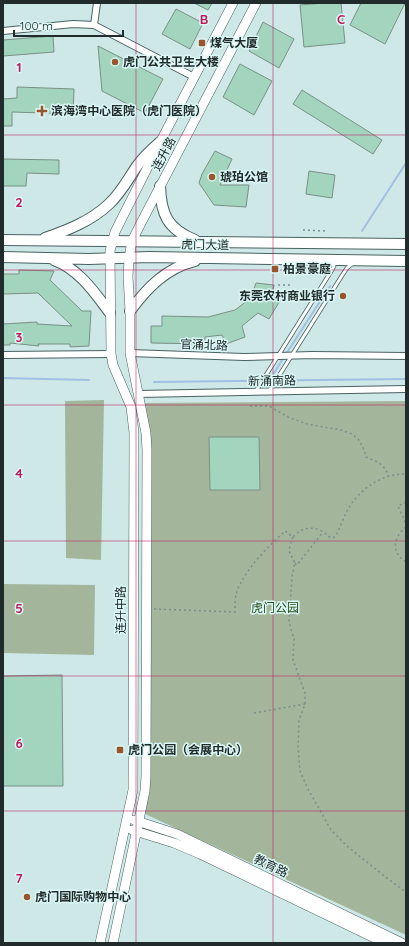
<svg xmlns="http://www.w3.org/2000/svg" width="409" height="946" font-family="Quicksand,'Noto Sans SC',sans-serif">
  <rect width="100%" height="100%" fill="#cde8e7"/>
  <path fill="#a3b69b" d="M104 400 101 560 66 558 65 401Z
    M406 401V935L143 813 144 403Z
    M3 584 95 585 94 655 3 653Z"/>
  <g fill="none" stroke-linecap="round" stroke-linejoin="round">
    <path stroke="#a0bfe3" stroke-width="2" d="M362 231 406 163
      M286 354 330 286
      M3 378 89 380
      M269 381 284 357
      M154 382 406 379"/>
  </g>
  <path fill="#a3d5be" stroke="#7a9086" d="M194 3H212L208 10Z
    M324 3H341L345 43 304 47 300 5Z
    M361 3H405L385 44 350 25Z
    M176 9 203 23 190 49 162 34Z
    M263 22 294 39 279 68 249 51Z
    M53 36 54 52 3 56V40Z
    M98 46 163 79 145 113 102 91Z
    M240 64 272 81 254 115 223 97Z
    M17 87 74 89 73 114 12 112V126H3V99L17 98Z
    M302 90 382 140 373 154 293 104Z
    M215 151 232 159 220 185H249L246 207 214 205 199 183 202 174Z
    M3 159 59 160V174L27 173 26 186H3Z
    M309 171 335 175 332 198 306 194Z
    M19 270 54 271 50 280 82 311H91L89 346 70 347V344H38L39 346 10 343V345H3V324L37 322V324L72 326 38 293 3 294V274H19Z
    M256 283 274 285 272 296 281 299 269 319 258 313 242 326 245 337 226 344 222 335 205 337V344L151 343V326H162V316L208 317 235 310 243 304 252 294Z
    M209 437H259L260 490H210Z
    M62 675 63 786H3V676Z"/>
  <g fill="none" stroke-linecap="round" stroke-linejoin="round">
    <defs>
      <path id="lane" d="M270 390 343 274 347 268 353 263
        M256 391 332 270 334 266 331 262"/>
      <path id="street" d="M94 25 97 3
        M3 31 73 24 94 25 194 77
        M130 353 244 357 312 355 406 356
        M3 355 111 354
        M138 394 406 389"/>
      <path id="secondary" d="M134 820 177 834 402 943
        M132 830 174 843 200 854 385 943
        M100 943 133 790 134 433 131 407 113 365 111 354 110 251 115 232 121 220 165 133 233 3
        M113 943 145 791 146 776 147 450 146 433 130 353V311L128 277 129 258 132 241 141 223 256 3"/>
      <path id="primary" d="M160 186C161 214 167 229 195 240
        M45 238C68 230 91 221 109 204 121 193 128 179 137 166 143 157 151 150 160 142
        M3 240 406 244
        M3 257 89 259 149 257 406 261
        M54 260C79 269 95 293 110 313
        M130 311C147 288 166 268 195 261"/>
    </defs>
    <use href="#lane" stroke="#496161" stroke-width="4.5"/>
    <use href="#street" stroke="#496161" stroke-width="8"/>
    <use href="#secondary" stroke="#496161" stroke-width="10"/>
    <use href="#primary" stroke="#496161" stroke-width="12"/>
    <path stroke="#7b8e8d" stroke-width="1.5" stroke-dasharray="2 3" stroke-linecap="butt" d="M303 230 326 231
      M278 285H292
      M250 406H269L288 417 307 424 341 430 352 434 358 439 363 447 366 457C376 461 386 465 388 476
      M406 502 398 506 406 524
      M406 527C393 537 391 553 406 562
      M293 537 290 545 289 551 295 563 292 576 289 622 294 639 293 660 305 693V704L299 720 298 747 300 771 308 789 331 830 347 846 388 879 406 892
      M295 563 297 565 323 532
      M154 609 235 612C235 605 235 597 237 591 246 568 268 547 285 531L293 537C301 528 313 525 323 532 326 534 328 536 331 538L335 537C340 528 343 519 347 511 358 490 382 473 406 474
      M254 713 305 704"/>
    <use href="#lane" stroke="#fff" stroke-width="3"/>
    <use href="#street" stroke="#fff" stroke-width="6"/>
    <use href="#secondary" stroke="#fff" stroke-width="9"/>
    <use href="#primary" stroke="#fff" stroke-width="10"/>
  </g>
  <path fill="none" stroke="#c2185b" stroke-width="1" stroke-opacity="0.55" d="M136 3V943M273 3V943M3 135H406M3 270H406M3 405H406M3 541H406M3 676H406M3 811H406"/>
  <g fill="#9b552c" stroke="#daf6f5" stroke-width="1.5">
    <rect x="198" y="39" width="8" height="8" rx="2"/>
    <circle cx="115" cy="62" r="4"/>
    <path d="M40 105h4v4h4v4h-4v4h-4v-4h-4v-4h4z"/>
    <circle cx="212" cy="177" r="4"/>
    <rect x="271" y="265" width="8" height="8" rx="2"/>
    <circle cx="343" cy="296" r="4"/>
    <rect x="116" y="746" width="8" height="8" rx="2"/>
    <circle cx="27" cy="897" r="4"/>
  </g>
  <g text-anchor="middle" stroke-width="3" stroke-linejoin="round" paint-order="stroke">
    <g font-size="12" font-weight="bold" fill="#212b2b" stroke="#daf6f5" text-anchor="start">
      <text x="210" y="47">煤气大厦</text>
      <text x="123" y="66">虎门公共卫生大楼</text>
      <text x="51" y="115">滨海湾中心医院（虎门医院）</text>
      <text x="220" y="181">琥珀公馆</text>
      <text x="283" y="273">柏景豪庭</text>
      <text x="335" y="300" text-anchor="end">东莞农村商业银行</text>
      <text x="128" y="754">虎门公园（会展中心）</text>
      <text x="35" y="901">虎门国际购物中心</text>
    </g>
    <g font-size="12" fill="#212b2b" stroke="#daf6f5">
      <text transform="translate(164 154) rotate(-62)" y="4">连升路</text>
      <text transform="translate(205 245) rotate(1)" y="4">虎门大道</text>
      <text transform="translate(204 345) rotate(2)" y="4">官涌北路</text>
      <text transform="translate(272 381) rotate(-1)" y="4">新涌南路</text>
      <text transform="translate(121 610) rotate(-90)" y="4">连升中路</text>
      <text transform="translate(271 866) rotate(26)" y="4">教育路</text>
    </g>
    <g font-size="12" fill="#2a4d16" stroke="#daf6f5">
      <text x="275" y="612">虎门公园</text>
    </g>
  </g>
  <g font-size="13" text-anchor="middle" font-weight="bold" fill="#c2185b" stroke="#daf6f5" stroke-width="3" stroke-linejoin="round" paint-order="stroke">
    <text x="204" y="24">B</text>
    <text x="341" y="24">C</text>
    <text x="19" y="72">1</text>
    <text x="19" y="207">2</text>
    <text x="19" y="342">3</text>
    <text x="19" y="478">4</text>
    <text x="19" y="613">5</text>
    <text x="19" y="748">6</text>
    <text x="19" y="883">7</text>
  </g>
  <rect width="409" height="946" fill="none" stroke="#212b2b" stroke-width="8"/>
  <path d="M14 30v6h109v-6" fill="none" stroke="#212b2b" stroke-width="2"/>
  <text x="20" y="30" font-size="12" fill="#212b2b" stroke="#daf6f5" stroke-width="3" paint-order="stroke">100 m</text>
</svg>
